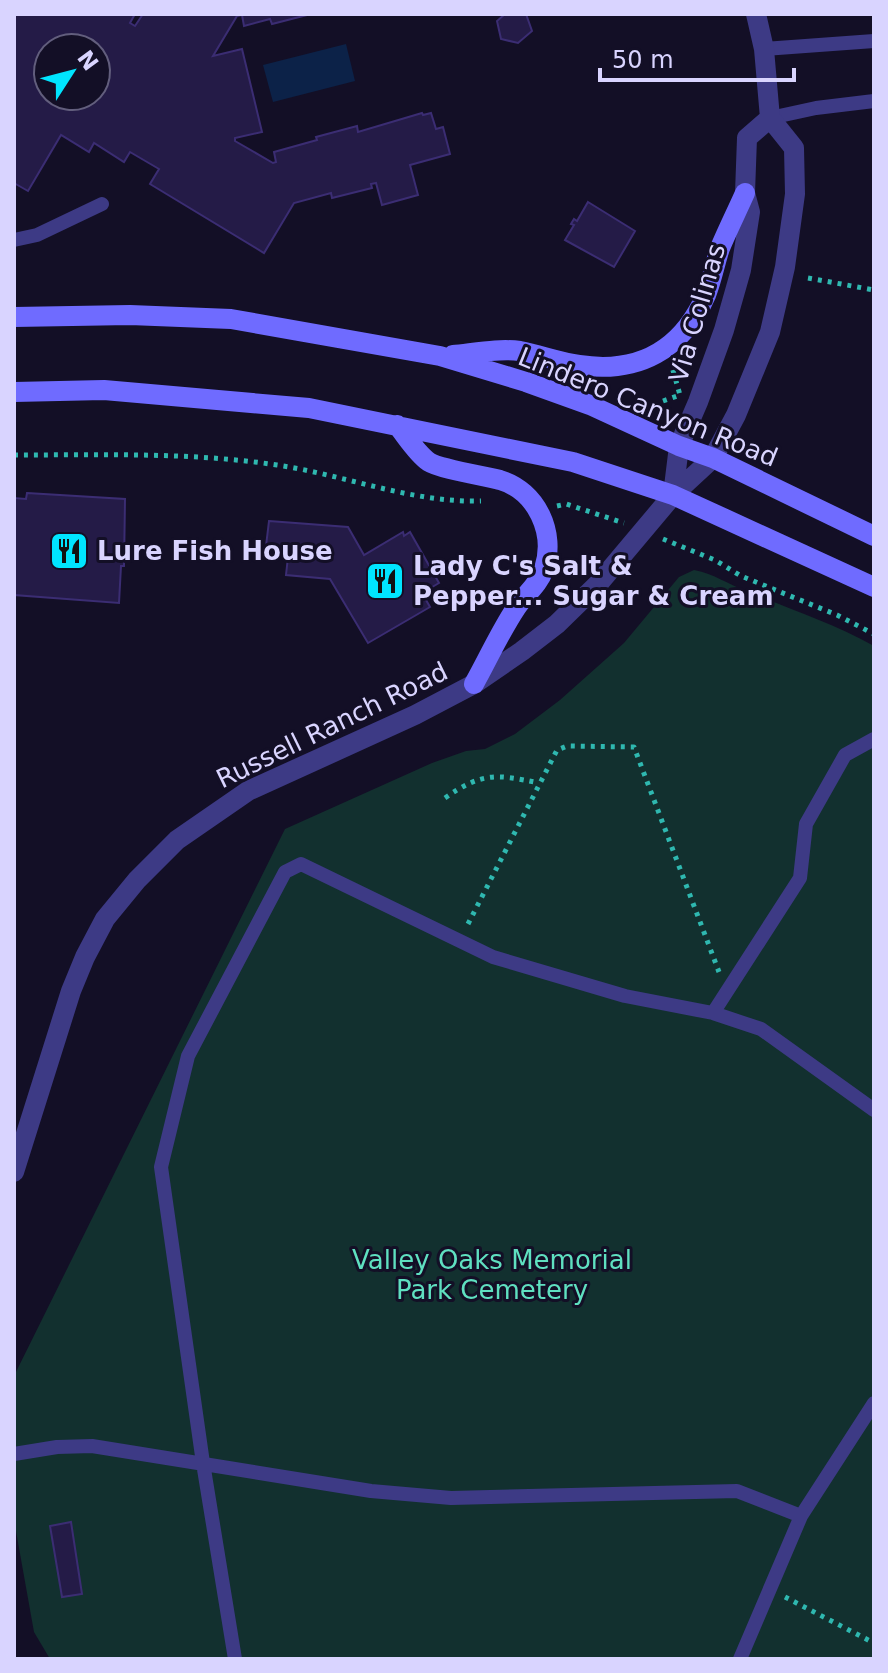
<svg xmlns="http://www.w3.org/2000/svg" width="888" height="1673" font-family="'DejaVu Sans',sans-serif">
  <rect width="100%" height="100%" fill="#130f26"/>
  <path fill="#12302f" d="M694 570C715 574 727 584 746 591 790 609 833 623 874 646V1659H50L34 1632 14 1520V1376L285 829 432 763 466 751 485 749 515 734 560 700 624 643 679 577Z"/>
  <path fill="#0c2248" d="M346 44 355 81 273 102 263 65Z"/>
  <path fill="#241b47" stroke="#3b2d73" stroke-width="2" fill-rule="evenodd" d="M14 14H135L130 23 135 26 143 14H311L272 24 270 19 244 26 242 15 237 16 213 56 242 49 262 132 235 138V141L273 163 276 162 274 152 317 140 316 137 357 126 358 132 422 113 423 115 431 113 436 129 443 127 450 154 410 165 418 195 382 205 376 183 371 184 372 188 332 198 331 193 294 203 264 253 150 184 159 169 130 152 124 162 94 143 89 152 61 135 28 191 14 183ZM48 48H96V96H48Z
    M505 14H526L532 31 518 43 501 39 497 21Z
    M588 202 635 231 614 267 565 240 574 225 571 224 574 219 577 221Z
    M27 493 125 499 124 566H121L119 603 14 595V498L26 499Z
    M269 521 348 527 364 555 403 532 404 536 410 532 439 583 422 593 430 607 368 643 330 579 286 575 289 548 266 546Z
    M71 1522 82 1594 62 1597 50 1526Z"/>
  <g fill="none" stroke-linecap="round" stroke-linejoin="round">
    <path stroke="#2fb8b0" stroke-width="5" stroke-dasharray="4 6" stroke-linecap="butt" d="M808 278 874 290
      M663 401 680 395 672 367
      M14 455C101 455 191 452 277 465 345 475 412 503 481 501
      M557 506 566 504 624 523
      M663 539 715 560 741 576 837 615 874 634
      M445 798C482 772 496 774 539 783
      M468 924 557 750 567 746 634 747 719 972
      M785 1597 874 1643"/>
    <path stroke="#3d3a85" stroke-width="14" d="M764 49 874 41
      M770 118 816 108 874 101
      M14 240 37 235 102 204
      M713 1013 800 878 806 824 845 755 874 739
      M14 1454 57 1447 92 1446 371 1491 451 1498 737 1491 801 1516
      M235 1659 203 1463 161 1167 188 1056 285 872 301 864 493 957 625 996 713 1013 761 1029 874 1110
      M740 1659 801 1516 874 1403"/>
    <path stroke="#3d3a85" stroke-width="20" d="M673 495 679 446 698 402 724 330 741 270 750 212 745 193 747 138 770 118
      M14 1172 71 991 85 957 105 919 137 880 177 840 248 791 415 715 474 684 522 651 557 624 599 583 673 495 713 458 736 415 770 332 785 267 795 194 794 148 770 118 764 49 756 14"/>
    <path stroke="#6f6bff" stroke-width="20" d="M14 317 130 315 231 319 440 356 526 382 590 405 679 446 713 458 874 536
      M453 355C474 353 499 348 520 351 540 355 559 362 579 365 638 374 682 350 706 295 712 280 715 263 720 248 728 229 737 211 745 193
      M14 392 104 390 309 408 573 462 673 495 874 587
      M397 425C406 436 417 454 429 462 440 469 485 476 500 480 537 491 556 533 544 569 538 586 525 594 516 608 500 632 488 659 474 684"/>
  </g>
  <defs>
    <symbol id="restaurant-square" viewBox="-11 -11 22 22"><rect x="-9" y="-9" width="18" height="18" rx="4" fill="#00e5ff" stroke="#130f26"/><path d="M-5-6h1v4h1v-4h1v4h1v-4h1v5L-1.5 .5V6h-2V.5L-5-1ZM5-6V6H3V1.5H1.5Q1.5-4 5-6Z" fill="#111"/></symbol>
  </defs>
  <g fill-rule="evenodd">
    <use href="#restaurant-square" x="47" y="529" width="44" height="44"/>
    <use href="#restaurant-square" x="363" y="559" width="44" height="44"/>
  </g>
  <g text-anchor="middle" stroke-width="6" stroke-linejoin="round" paint-order="stroke">
    <g font-size="26" fill="#d9d4ff" stroke="#130f26">
      <text transform="translate(697 313) rotate(-74)" y="9">Via Colinas</text>
      <text transform="translate(648 407) rotate(22)" y="9">Lindero Canyon Road</text>
      <text transform="translate(332 725) rotate(-26)" y="9">Russell Ranch Road</text>
    </g>
    <g font-size="26" font-weight="bold" fill="#d9d4ff" stroke="#130f26" text-anchor="start">
      <text x="97" y="560">Lure Fish House</text>
      <text x="413" y="575">Lady C's Salt &amp;<tspan x="413" dy="30">Pepper... Sugar &amp; Cream</tspan></text>
    </g>
    <g font-size="26" fill="#5fe0c0" stroke="#130f26">
      <text x="492" y="1269">Valley Oaks Memorial<tspan x="492" dy="30">Park Cemetery</tspan></text>
    </g>
  </g>
  <rect width="888" height="1673" fill="none" stroke="#d9d4ff" stroke-width="32"/>
  <g transform="translate(72 72) rotate(54)"><circle r="38" fill="#130f26" stroke="#625e7d" stroke-width="2"/>
  <path d="M0-6L14 30L0 20L-14 30Z" fill="#00e5ff"/>
  <text y="-12" font-size="22" font-weight="bold" text-anchor="middle" fill="#d9d4ff">N</text>
  </g>
  <path d="M600 68v12h194v-12" fill="none" stroke="#d9d4ff" stroke-width="4"/>
  <text x="612" y="68" font-size="24" fill="#d9d4ff" stroke="#130f26" stroke-width="6" paint-order="stroke">50 m</text>
</svg>
